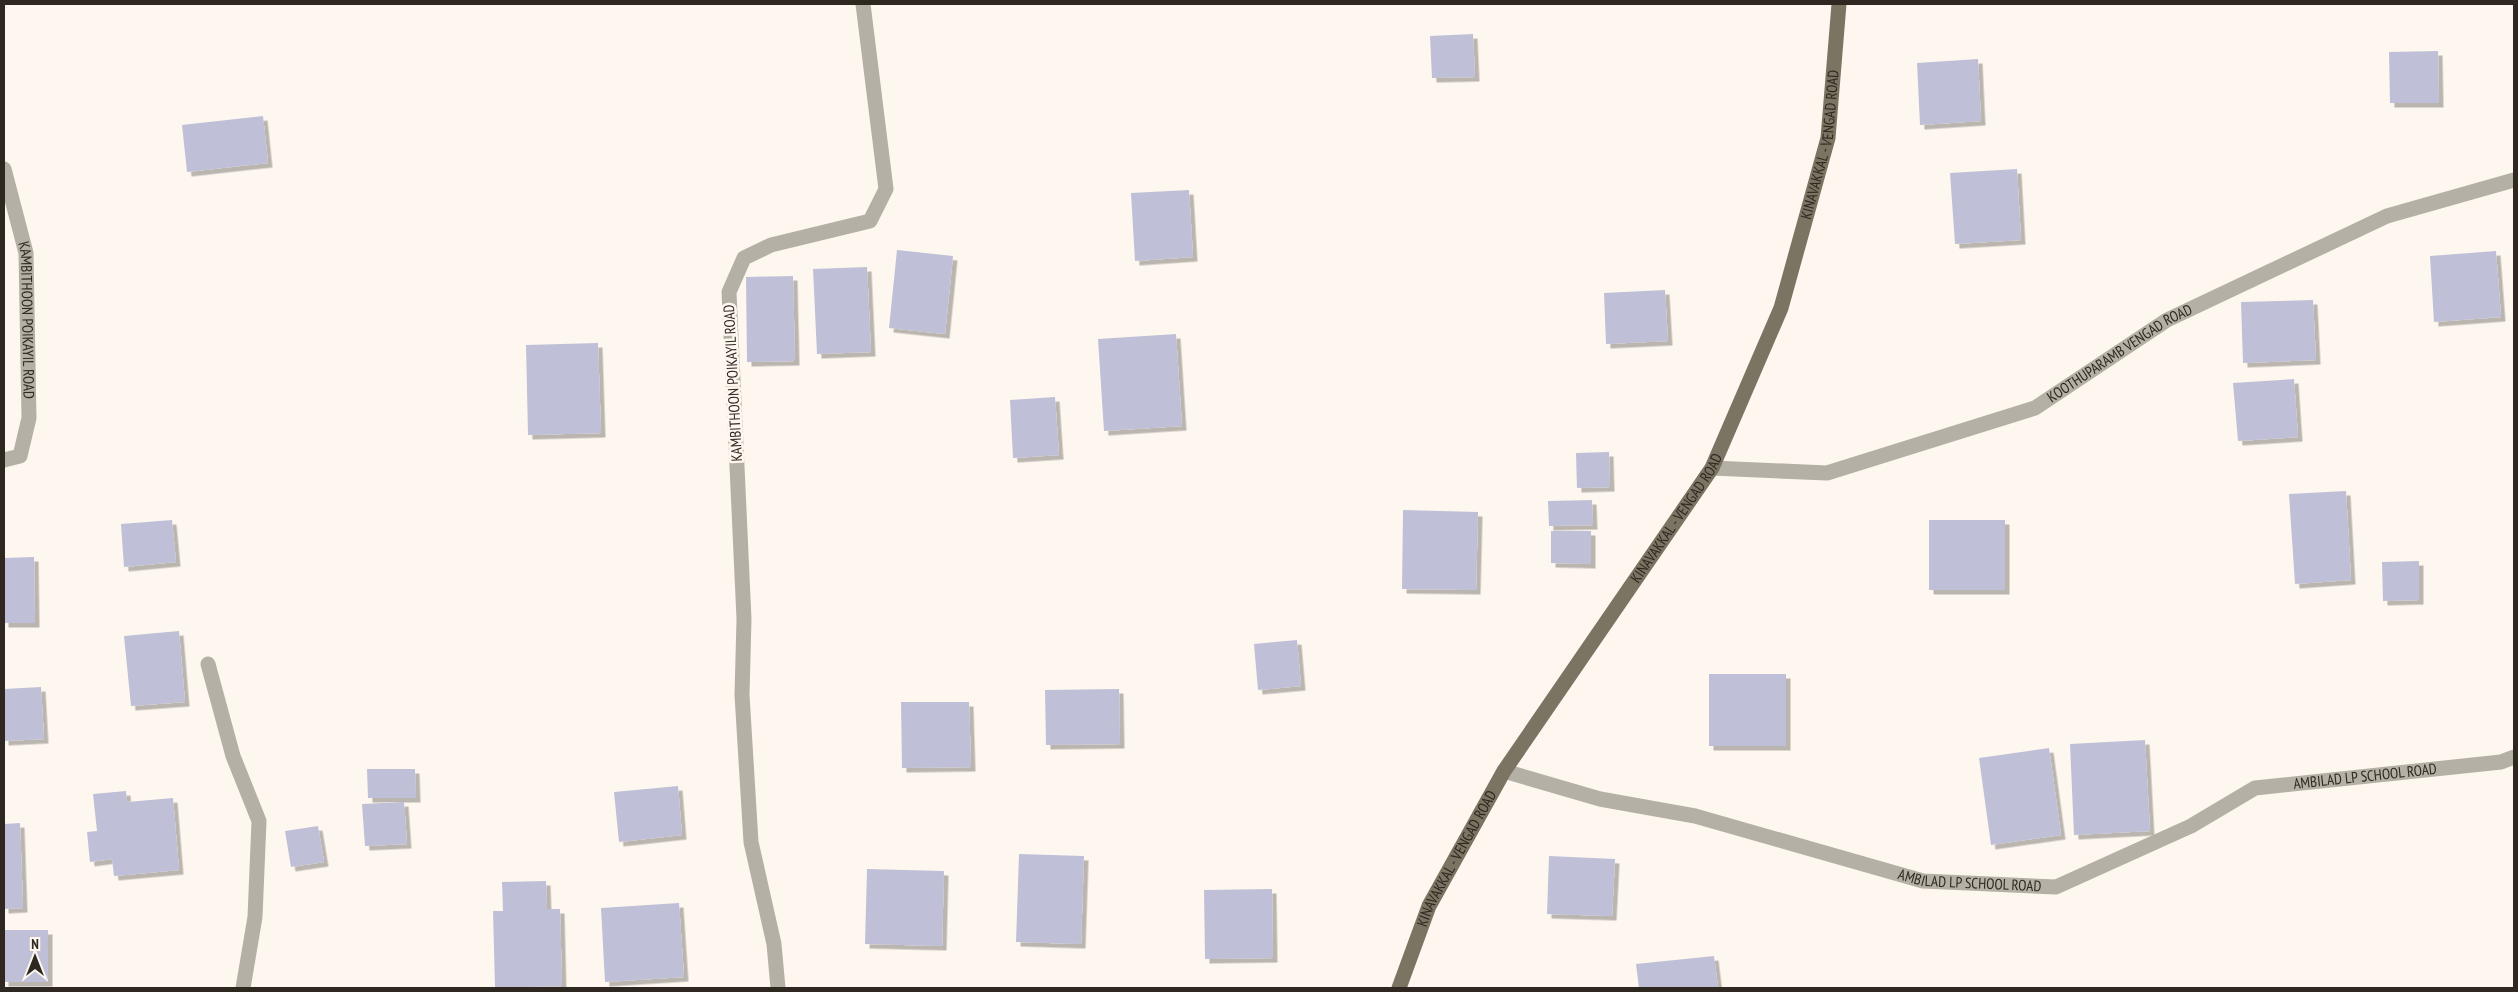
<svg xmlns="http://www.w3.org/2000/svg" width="2518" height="992" font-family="'PT Sans Narrow',sans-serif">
  <defs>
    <filter id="shadow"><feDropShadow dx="4.5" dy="4.5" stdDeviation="0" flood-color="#0004"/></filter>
  </defs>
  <rect width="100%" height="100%" fill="#fef7ef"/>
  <path fill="#bfc0d7" filter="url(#shadow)" d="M1473 34 1475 77 1432 78 1430 36Z
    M2438 51 2439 103H2390L2389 52Z
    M1978 59 1981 121 1920 125 1917 63Z
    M263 116 268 163 187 172 182 125Z
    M2017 169 2021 240 1955 244 1950 173Z
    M1189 190 1193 257 1135 261 1131 193Z
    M897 250 953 256 945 334 889 328Z
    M2496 251 2501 317 2434 322 2430 256Z
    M867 267 871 352 817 354 813 269Z
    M793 276 795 361 747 362 746 277Z
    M1665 290 1668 341 1606 344 1604 293Z
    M2313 300 2316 360 2243 363 2241 302Z
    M1176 334 1182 426 1104 431 1098 339Z
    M598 343 601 433 528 435 526 345Z
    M2294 379 2298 437 2238 441 2233 383Z
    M1055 397 1059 455 1013 458 1010 400Z
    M1609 452 1610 487 1577 488 1576 453Z
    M2346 491 2351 580 2295 584 2289 494Z
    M1592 500 1593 525 1549 526 1548 501Z
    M1403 510 1478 512 1476 590 1402 589Z
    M172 520 176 562 124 567 121 524Z
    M1929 520H2005V590H1929Z
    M1551 531H1591V564L1551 563Z
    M34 557 35 623H4V558Z
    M2419 561V600L2383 601 2382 562Z
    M179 631 185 702 131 706 124 636Z
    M1297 640 1301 686 1258 690 1254 644Z
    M1709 674H1786V746H1709Z
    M41 687 44 739 4 741V689Z
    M1119 689 1120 744 1046 745 1045 690Z
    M901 702H969L971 767 902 768Z
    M2145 740 2150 831 2074 835 2070 744Z
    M2049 748 2061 835 1991 845 1979 758Z
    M367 769H415L416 798H368Z
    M678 786 682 835 619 842 614 792Z
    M126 791 127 802 173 798 179 870 114 876 112 859 90 862 87 832 97 831 93 794Z
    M404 802 407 844 365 846 362 804Z
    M20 823 23 908 4 909V824Z
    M318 826 324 862 291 867 285 831Z
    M1019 854 1084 856 1081 944 1016 942Z
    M1549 856 1615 859 1612 916 1547 914Z
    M867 869 944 871 942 946 865 944Z
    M546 881 547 909H560L562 986 495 988 493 911H503L502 882Z
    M1272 889 1273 958 1205 959 1204 890Z
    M679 903 684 977 605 982 601 908Z
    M4 930H48V982H4Z
    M1714 956 1718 988H1639L1636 964Z"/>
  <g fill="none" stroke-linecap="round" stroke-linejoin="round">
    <g stroke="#b5b0a6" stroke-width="15">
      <path id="s1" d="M4 169 26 253 29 418 20 456 4 460"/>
      <path id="s2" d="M1712 468 1827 473 2035 408 2167 320 2387 216 2514 180"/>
      <path d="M208 664 233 756 259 821 255 917 243 988"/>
      <path id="s3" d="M1504 771 1600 799 1695 816 1923 881 2056 887 2191 826 2255 788 2501 762 2514 757"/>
      <path d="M778 988 774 944 751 842 742 695 744 619 729 292 744 258 771 245 870 221 886 189 863 4"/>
    </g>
    <path stroke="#7c7463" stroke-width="15" id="s4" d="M1399 988 1429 906 1504 771 1712 468 1781 308 1828 138 1839 4"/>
  </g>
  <g text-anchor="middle" stroke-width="5" stroke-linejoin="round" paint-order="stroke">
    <g font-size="15" fill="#2e2821" stroke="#fef7ef">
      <text dy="5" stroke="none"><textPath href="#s4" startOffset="952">KINAVAKKAL - VENGAD ROAD</textPath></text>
      <text dy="5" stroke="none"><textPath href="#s1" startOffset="154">KAMBITHOON POIKAYIL ROAD</textPath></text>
      <text dy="5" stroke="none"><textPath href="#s2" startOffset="434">KOOTHUPARAMB VENGAD ROAD</textPath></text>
      <text transform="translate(733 383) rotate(-93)" y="5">KAMBITHOON POIKAYIL ROAD</text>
      <text dy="5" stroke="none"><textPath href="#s4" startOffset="548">KINAVAKKAL - VENGAD ROAD</textPath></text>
      <text dy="5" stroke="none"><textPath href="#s3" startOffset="900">AMBILAD LP SCHOOL ROAD</textPath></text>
      <text dy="5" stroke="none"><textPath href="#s4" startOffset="142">KINAVAKKAL - VENGAD ROAD</textPath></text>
      <text dy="5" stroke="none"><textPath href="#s3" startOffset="480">AMBILAD LP SCHOOL ROAD</textPath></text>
    </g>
  </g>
  <rect width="2518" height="992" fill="none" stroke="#2e2821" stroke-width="10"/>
  <g transform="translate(35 957)" stroke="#fef7ef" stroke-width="4" paint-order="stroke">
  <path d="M0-4L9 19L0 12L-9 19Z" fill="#2e2821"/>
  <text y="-8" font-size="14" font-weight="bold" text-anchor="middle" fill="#2e2821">N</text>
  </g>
</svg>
